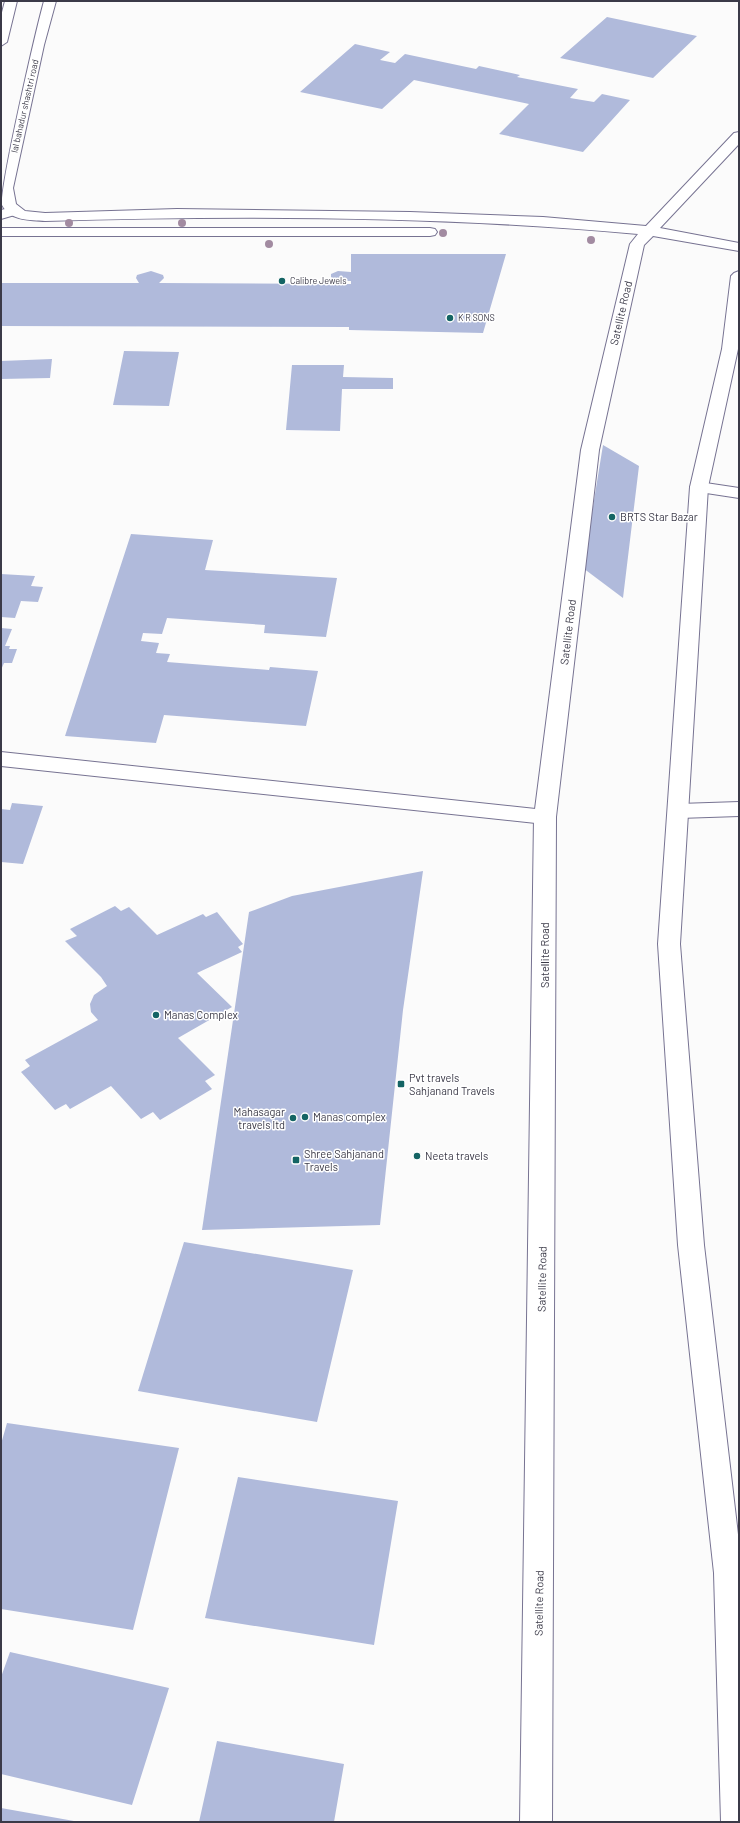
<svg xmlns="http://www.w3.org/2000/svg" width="740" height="1823" font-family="Barlow,sans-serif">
  <rect width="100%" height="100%" fill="#fbfbfb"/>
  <path fill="#b0badb" d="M607 17 697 36 653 78 560 58Z
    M355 44 390 52 380 60 395 63 405 54 476 69 479 66 520 75 517 77 578 89 570 98 594 102 602 94 630 100 583 152 499 134 529 104 414 80 382 109 300 92Z
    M351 254H506L483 333 349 330V327L1 326V283H139L136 278 137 275 151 271 163 275 164 278 159 283 351 284V281H335L331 277V274L338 271 351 272Z
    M124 351 179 352 169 406 113 405Z
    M52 359 50 378 1 379V361Z
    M292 365H344L343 377 393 378V389H342L340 431 286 430Z
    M603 445 639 466 623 598 583 568Z
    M131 534 213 540 205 570 337 578 326 637 264 633 265 625 167 618 162 634 143 633 141 641 159 643 156 653 170 654 167 662 269 670 270 667 318 671 306 726 164 715 156 743 65 736Z
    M1 574 35 576 31 586 43 587 38 602 21 601 15 618 1 617Z
    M1 628 12 629 5 646H10L9 649H17L12 663H4L1 670Z
    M12 803 43 806 23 864 1 862V809L10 810Z
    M423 871 403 1010 380 1225 202 1230 249 912 292 896Z
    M115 906 121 911 129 907 157 935 203 914 206 917 217 912 243 944 238 947 242 952 197 973 232 1007 178 1038 215 1075 205 1081 212 1089 160 1120 153 1112 141 1119 111 1086 70 1109 66 1104 55 1110 21 1072 30 1066 25 1060 98 1020 91 1012 90 1004 94 995 107 986 101 977 65 941 77 936 70 929Z
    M184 1242 353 1270 317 1422 138 1391Z
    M7 1423 179 1448 133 1630 1 1609V1444Z
    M238 1477 398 1501 374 1645 205 1618Z
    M10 1652 169 1688 132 1805 1 1774V1677Z
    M217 1741 344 1764 334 1822H199Z
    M1 1808 74 1821V1822H1Z"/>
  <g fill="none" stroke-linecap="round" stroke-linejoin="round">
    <defs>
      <path id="minor" d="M13 207 18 208 20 211 18 214 1 219V210Z
        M699 482 739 488V498L693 491 690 487 693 483Z
        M1 752 545 810 552 812 556 817 552 822 545 824 1 766Z
        M739 802V816L679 818 672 816 669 811 672 806 679 804Z"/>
      <path id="major" d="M5 1H17L7 42 1 46V16Z
        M44 1H56L44 45 13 188 16 204 25 211 45 213 177 209 410 212 543 217 646 226 734 133 739 132V144L660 228 739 243V251L653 236 644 245 599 450 556 817 552 1822H520L534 817 581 450 630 244 638 234C441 216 243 215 45 221 30 220 10 221 2 205 0 186 36 30 44 1Z
        M1 228H430L435 229 437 232 435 235 430 236H1Z
        M739 271 738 349 708 487 680 944 704 1245 739 1543V1822H721L714 1573 678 1245 658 944 690 487 722 349 731 276 734 273Z"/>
    </defs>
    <use href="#minor" stroke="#777392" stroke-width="2"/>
    <use href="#major" stroke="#777392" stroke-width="2"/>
    <use href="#minor" fill="#fff" fill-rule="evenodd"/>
    <use href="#major" fill="#fff" fill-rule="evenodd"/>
  </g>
  <g fill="#a28ba1">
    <circle cx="69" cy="223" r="4"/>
    <circle cx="182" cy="223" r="4"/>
    <circle cx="443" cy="233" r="4"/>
    <circle cx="591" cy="240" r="4"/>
    <circle cx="269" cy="244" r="4"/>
  </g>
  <g fill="#146464" stroke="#fff" stroke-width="1.5">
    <circle cx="282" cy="281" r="4"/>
    <circle cx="450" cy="318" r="4"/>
    <circle cx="612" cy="517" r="4"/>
    <circle cx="156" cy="1015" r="4"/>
    <rect x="397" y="1080" width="8" height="8" rx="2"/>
    <circle cx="305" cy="1117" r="4"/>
    <circle cx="293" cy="1118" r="4"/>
    <circle cx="417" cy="1156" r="4"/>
    <rect x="292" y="1156" width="8" height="8" rx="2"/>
  </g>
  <g text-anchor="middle" stroke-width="3" stroke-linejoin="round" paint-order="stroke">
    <g font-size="9" fill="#3b3a48" stroke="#fff">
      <text transform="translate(25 106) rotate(-77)" y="3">lal bahadur shashtri road</text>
    </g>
    <g font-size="9" fill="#3b3a48" stroke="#fff" text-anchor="start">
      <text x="290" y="284">Calibre Jewels</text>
      <text x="458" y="321">K R SONS</text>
    </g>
    <g font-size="11" fill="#3b3a48" stroke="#fff">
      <text transform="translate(621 313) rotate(-77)" y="4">Satellite Road</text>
      <text transform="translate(568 632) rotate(-83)" y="4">Satellite Road</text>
      <text transform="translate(545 955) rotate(-90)" y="4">Satellite Road</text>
      <text transform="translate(542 1279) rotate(-89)" y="4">Satellite Road</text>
      <text transform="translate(539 1603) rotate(-89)" y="4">Satellite Road</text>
    </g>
    <g font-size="11" fill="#3b3a48" stroke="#fff" text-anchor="start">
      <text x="620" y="521">BRTS Star Bazar</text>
      <text x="164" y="1019">Manas Complex</text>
      <text x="409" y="1082">Pvt travels<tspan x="409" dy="13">Sahjanand Travels</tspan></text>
      <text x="285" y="1116" text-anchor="end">Mahasagar<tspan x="285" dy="13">travels ltd</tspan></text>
      <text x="313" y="1121">Manas complex</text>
      <text x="304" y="1158">Shree Sahjanand<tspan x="304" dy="13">Travels</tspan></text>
      <text x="425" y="1160">Neeta travels</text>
    </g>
  </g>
  <rect width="740" height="1823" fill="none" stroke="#3b3a48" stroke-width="4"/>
</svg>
